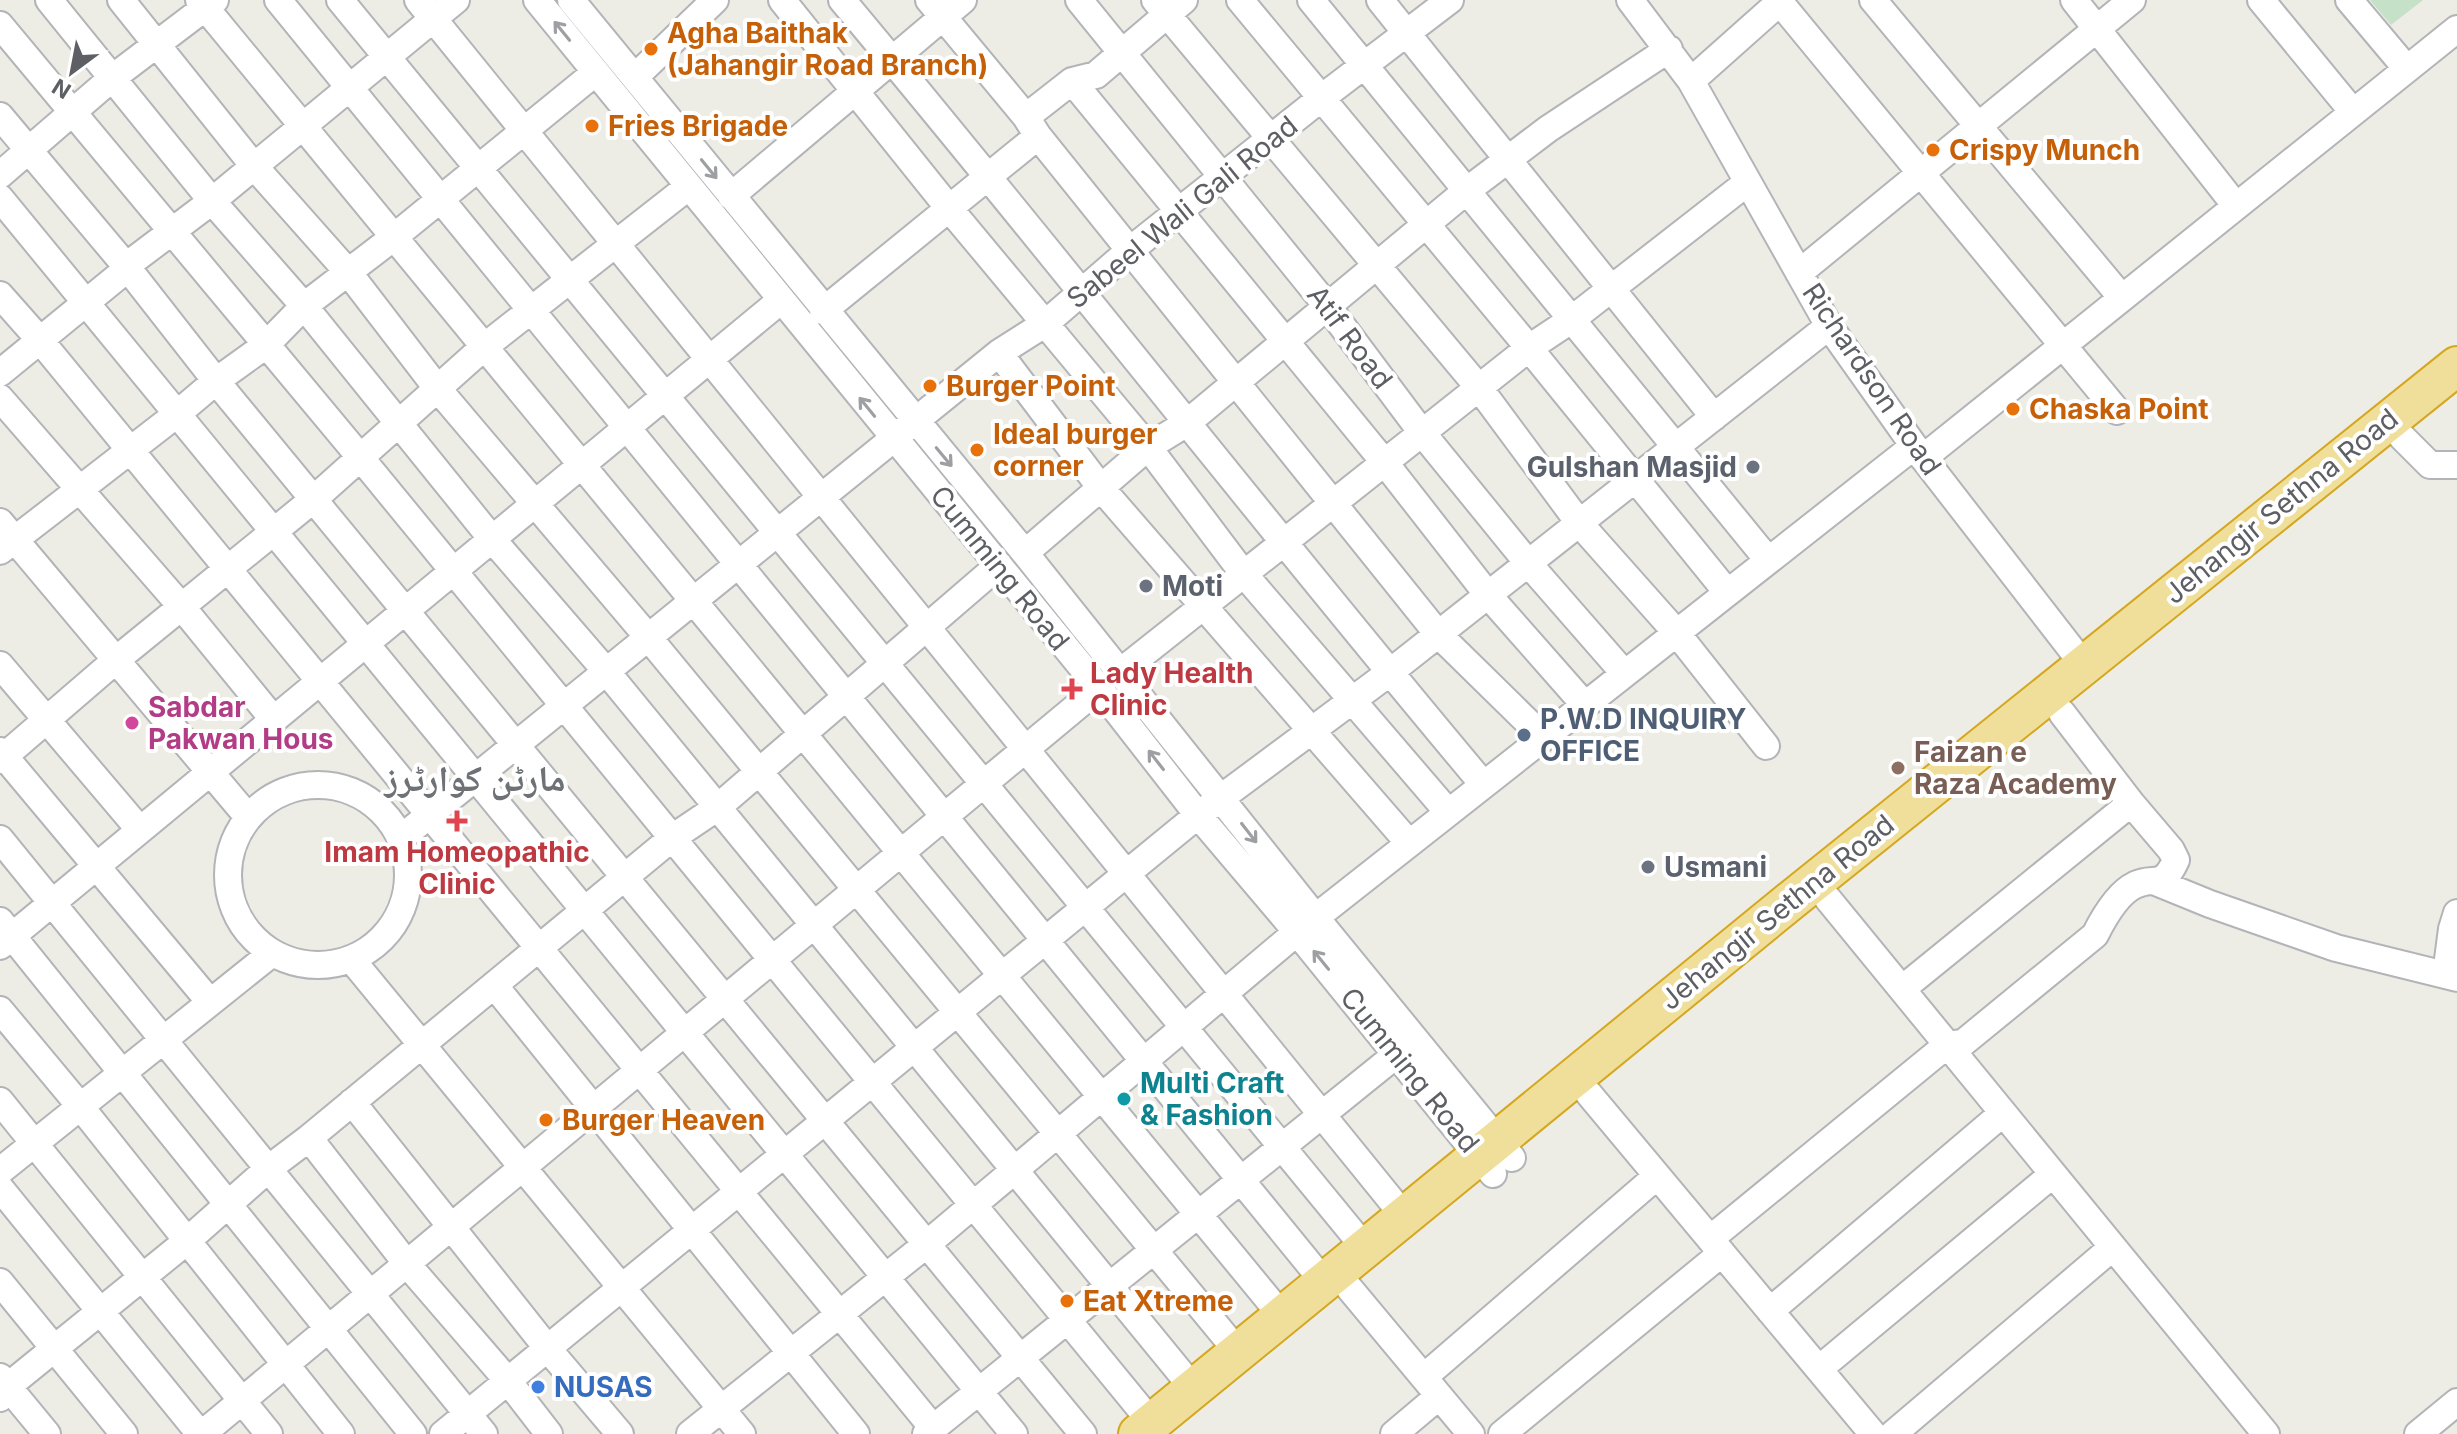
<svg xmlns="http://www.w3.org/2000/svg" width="2457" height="1434" font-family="Inter,'Noto Naskh Arabic',sans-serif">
  <rect width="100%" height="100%" fill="#edece5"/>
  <path fill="#c5e1c7" d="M2370 0H2423L2391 25Z"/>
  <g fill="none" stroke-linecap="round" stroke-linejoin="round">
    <defs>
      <path id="minor" d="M49 0 212 201 304 306 492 539 606 671 1193 1388
        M121 0 253 165 348 272 437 388 648 637 1238 1352
        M199 0 1282 1316
        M278 0 1324 1282
        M340 0 1365 1248
        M418 0 1404 1216
        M537 0 1099 688 1198 815 1297 932 1493 1174
        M571 0 1025 553 1316 918 1512 1158
        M782 0 948 207 1148 447 1243 573 1448 812
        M842 0C1059 259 1266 526 1483 784
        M929 0 1026 117
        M1079 0 1328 307 1423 434 1528 563 1624 673
        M1155 0 1480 389 1580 524 1676 632 1766 746
        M1240 0 1529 348 1727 592
        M1311 0 1768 560
        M1380 0 1714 417
        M1630 0 1691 81 1829 326 1914 446 2083 664
        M1778 0 2117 411
        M1873 0 2122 298
        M2074 0 2236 206
        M2261 0 2353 112
        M2349 0 2407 69
        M0 25 360 457 1152 1423
        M635 77 715 0
        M1072 81 1385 463 1488 595 1584 704
        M1691 81 1782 0
        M0 116 126 266 216 381 1083 1434
        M1038 136 1438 634 1543 737
        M0 175 111 79 215 0
        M731 196 963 0
        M0 198 1014 1434
        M1799 273 2132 0
        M0 295 39 339 933 1428
        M823 311 1038 136 1026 117 1072 81 1096 75 1184 0
        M999 353 1101 488 1409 843
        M0 373 127 269 126 266 212 201 456 0
        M0 398 181 606 274 720
        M2402 437 2430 465H2457
        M1923 458 2457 29
        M0 522 248 817
        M0 551 177 414 216 381 266 345 304 306 394 237 596 72
        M1025 553 1148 447 1187 423 1465 192 1548 129 1669 49
        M0 665 140 830
        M1119 673 1529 348 1571 320 1748 182
        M0 751 210 1002
        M0 760 116 660 315 498 484 347 688 187
        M228 875a90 90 0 1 1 180 0a90 90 0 1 1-180 0Z
        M401 838 999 353 1046 323 1129 251 1320 99 1450 0
        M0 839 484 1434
        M2156 882 2210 904 2336 948 2457 978
        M1828 899 2266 1434
        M0 921 413 1434
        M0 946 780 301
        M352 960 742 1434
        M2446 975 2452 929 2457 913
        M494 985 856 1434
        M1902 989 2131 803
        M0 1010 80 1106 341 1434
        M1589 1094 1873 1434
        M0 1101 269 1434
        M352 1102 548 1349 620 1434
        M309 1138 407 1264 508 1381 549 1434
        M0 1171 272 953
        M0 1188 200 1434
        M1710 1239 1947 1045 1963 1043 2095 935C2103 919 2118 893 2135 885 2155 875 2162 891 2176 860L2171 850 2131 803 2062 713
        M0 1282 124 1434
        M1350 1289 1471 1434
        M1770 1311 2003 1113
        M1819 1369 2053 1174
        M0 1377 47 1434
        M1424 1377 1657 1176
        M0 1398 7 1387 187 1241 268 1169 309 1138 672 838 718 807 999 565
        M202 1434 1099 688
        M443 1434 1198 815 1389 673 1829 326
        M690 1434 927 1244 1297 932 1914 446
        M926 1434 1397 1054
        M1394 1434 1439 1396
        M1502 1434 1722 1253
        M1893 1434 2113 1247
        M2418 1434 2457 1402"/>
      <path id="highway" d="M1138 1434 1789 902 2457 366"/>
    </defs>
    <use href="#minor" stroke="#b2b4b8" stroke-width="30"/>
    <use href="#highway" stroke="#d5a71e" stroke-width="42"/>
    <use href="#minor" stroke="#fff" stroke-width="26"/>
    <use href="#highway" stroke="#efdf9a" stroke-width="38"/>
  </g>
  <defs><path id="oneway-shaft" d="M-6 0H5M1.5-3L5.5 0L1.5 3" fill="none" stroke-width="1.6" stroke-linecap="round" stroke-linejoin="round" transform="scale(2)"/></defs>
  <g stroke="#9e9fa2">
    <use href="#oneway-shaft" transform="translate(562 31) rotate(-129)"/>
    <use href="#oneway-shaft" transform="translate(709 169) rotate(51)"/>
    <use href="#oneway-shaft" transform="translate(867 407) rotate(-129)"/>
    <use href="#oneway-shaft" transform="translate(944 457) rotate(50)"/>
    <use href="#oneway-shaft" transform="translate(1156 760) rotate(-128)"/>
    <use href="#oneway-shaft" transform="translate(1249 833) rotate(52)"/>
    <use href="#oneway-shaft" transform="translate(1321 960) rotate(-129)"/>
  </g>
  <g fill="#e8710a" stroke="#fff" stroke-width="3">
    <circle cx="651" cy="49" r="8"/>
    <circle cx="592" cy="126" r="8"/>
    <circle cx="1933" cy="150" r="8"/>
    <circle cx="930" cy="386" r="8"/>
    <circle cx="2013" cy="409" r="8"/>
    <circle cx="977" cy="450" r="8"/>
    <circle cx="546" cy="1120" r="8"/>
    <circle cx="1067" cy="1301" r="8"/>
  </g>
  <g fill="#6b7280" stroke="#fff" stroke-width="3">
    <circle cx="1753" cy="467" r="8"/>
    <circle cx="1146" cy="586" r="8"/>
    <circle cx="1648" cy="867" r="8"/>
  </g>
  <g fill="#e0444e" stroke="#fff" stroke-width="3">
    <path d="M1068 677h8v8h8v8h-8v8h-8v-8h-8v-8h8z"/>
    <path d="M453 809h8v8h8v8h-8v8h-8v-8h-8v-8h8z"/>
  </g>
  <circle fill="#d1479c" stroke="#fff" stroke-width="3" cx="132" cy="723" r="8"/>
  <circle fill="#5c6f8a" stroke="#fff" stroke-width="3" cx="1524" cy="735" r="8"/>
  <circle fill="#8d6e63" stroke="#fff" stroke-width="3" cx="1898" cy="768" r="8"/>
  <circle fill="#0f9aa8" stroke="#fff" stroke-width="3" cx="1124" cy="1099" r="8"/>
  <circle fill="#3f7fe0" stroke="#fff" stroke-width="3" cx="538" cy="1387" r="8"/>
  <g text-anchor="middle" stroke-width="8" stroke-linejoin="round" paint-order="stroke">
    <g font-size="28" font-weight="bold" fill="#c56008" stroke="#fff" text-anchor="start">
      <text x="667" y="43">Agha Baithak<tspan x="667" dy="32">(Jahangir Road Branch)</tspan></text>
      <text x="608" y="136">Fries Brigade</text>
      <text x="1949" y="160">Crispy Munch</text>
      <text x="946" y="396">Burger Point</text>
      <text x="2029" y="419">Chaska Point</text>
      <text x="993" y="444">Ideal burger<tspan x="993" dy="32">corner</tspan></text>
      <text x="562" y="1130">Burger Heaven</text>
      <text x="1083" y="1311">Eat Xtreme</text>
    </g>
    <g font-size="28" fill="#5d5f64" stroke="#fff">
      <text transform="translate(1182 212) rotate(-39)" y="10">Sabeel Wali Gali Road</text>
      <text transform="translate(1350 337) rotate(53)" y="10">Atif Road</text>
      <text transform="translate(1872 379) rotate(56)" y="10">Richardson Road</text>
      <text transform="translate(2281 506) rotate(-39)" y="10">Jehangir Sethna Road</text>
      <text transform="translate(1000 568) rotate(51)" y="10">Cumming Road</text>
      <text transform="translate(1777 912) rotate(-39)" y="10">Jehangir Sethna Road</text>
      <text transform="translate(1410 1070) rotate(51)" y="10">Cumming Road</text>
    </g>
    <g font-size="28" font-weight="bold" fill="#5b616d" stroke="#fff" text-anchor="start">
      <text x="1737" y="477" text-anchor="end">Gulshan Masjid</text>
      <text x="1162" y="596">Moti</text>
      <text x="1664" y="877">Usmani</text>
    </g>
    <g font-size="28" font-weight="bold" fill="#be3a42" stroke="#fff" text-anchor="start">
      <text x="1090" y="683">Lady Health<tspan x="1090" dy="32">Clinic</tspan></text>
      <text x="457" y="862" text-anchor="middle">Imam Homeopathic<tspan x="457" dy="32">Clinic</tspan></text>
    </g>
    <g font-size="28" font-weight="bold" fill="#b23c85" stroke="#fff" text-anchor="start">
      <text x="148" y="717">Sabdar<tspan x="148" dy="32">Pakwan Hous</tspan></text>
    </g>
    <g font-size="28" font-weight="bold" fill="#4e5e75" stroke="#fff" text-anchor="start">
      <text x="1540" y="729">P.W.D INQUIRY<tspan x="1540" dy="32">OFFICE</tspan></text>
    </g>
    <g font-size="28" font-weight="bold" fill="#785e54" stroke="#fff" text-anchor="start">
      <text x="1914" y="762">Faizan e<tspan x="1914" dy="32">Raza Academy</tspan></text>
    </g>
    <g font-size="28" font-weight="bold" fill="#0d838f" stroke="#fff" text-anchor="start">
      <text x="1140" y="1093">Multi Craft<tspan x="1140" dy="32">&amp; Fashion</tspan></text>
    </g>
    <g font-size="28" font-weight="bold" fill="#366cbe" stroke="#fff" text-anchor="start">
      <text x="554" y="1397">NUSAS</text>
    </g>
    <g font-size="36" font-weight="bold" fill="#6e7175" stroke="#fff">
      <text x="475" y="791">مارٹن کوارٹرز</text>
    </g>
  </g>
  <g transform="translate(72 72) rotate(212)" stroke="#ffffff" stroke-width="6" paint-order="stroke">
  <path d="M0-6L14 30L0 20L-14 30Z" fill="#5d5f64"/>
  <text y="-12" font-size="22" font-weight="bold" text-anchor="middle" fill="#5d5f64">N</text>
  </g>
</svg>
